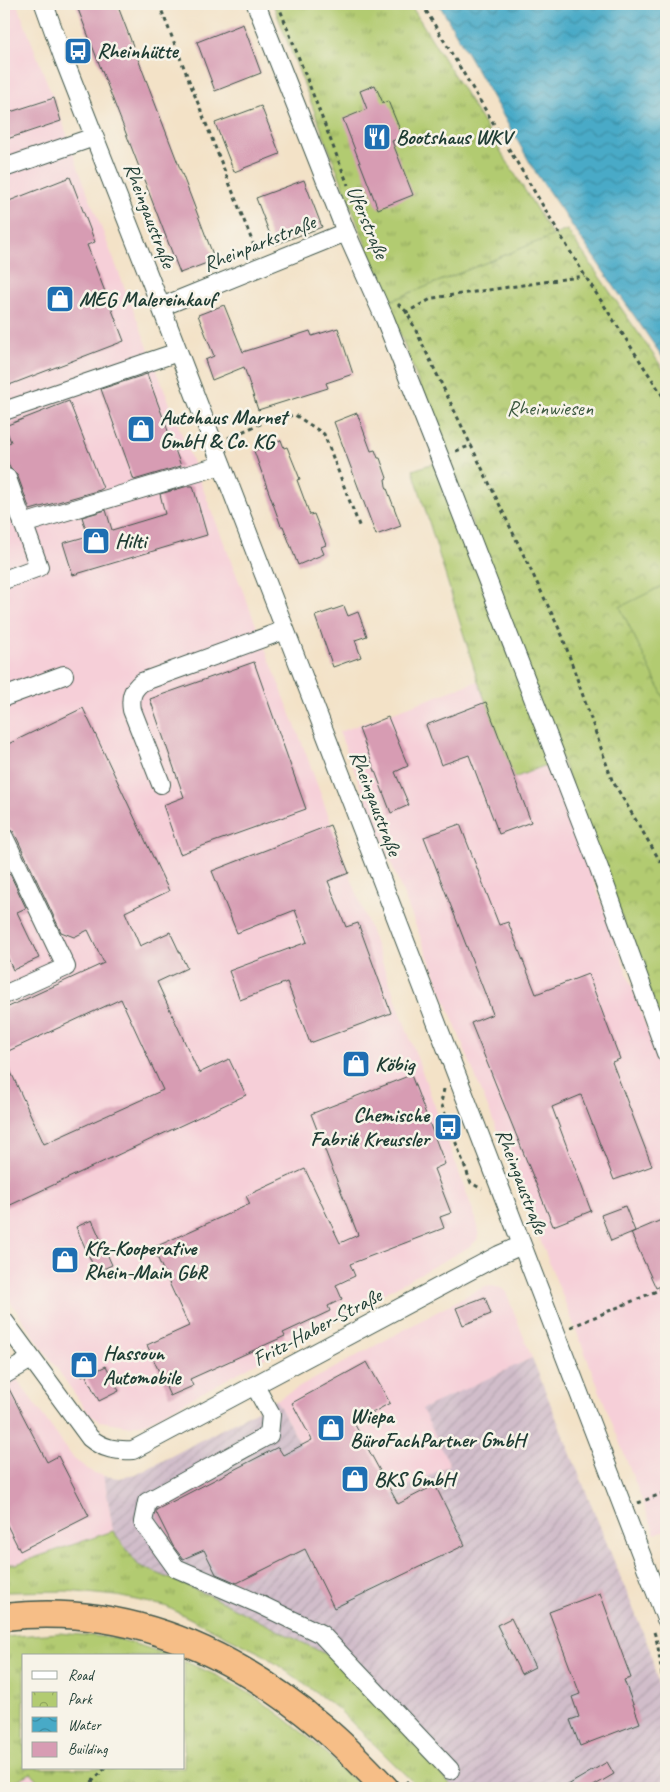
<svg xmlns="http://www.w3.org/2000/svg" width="670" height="1792" font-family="Caveat,sans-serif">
  <defs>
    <pattern id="industrial-furrows" width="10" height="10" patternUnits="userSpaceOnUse" patternTransform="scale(1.25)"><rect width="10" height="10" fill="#d1bdca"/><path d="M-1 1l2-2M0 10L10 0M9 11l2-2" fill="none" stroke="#b3a3ae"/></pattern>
    <pattern id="grass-tufts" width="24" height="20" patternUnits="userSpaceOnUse" patternTransform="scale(1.25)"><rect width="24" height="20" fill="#b2cb71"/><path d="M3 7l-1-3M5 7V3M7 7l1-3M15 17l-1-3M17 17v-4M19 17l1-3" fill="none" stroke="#90a65e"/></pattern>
    <pattern id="park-crowns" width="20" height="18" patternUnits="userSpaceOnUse" patternTransform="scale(1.25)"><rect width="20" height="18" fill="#b2cb71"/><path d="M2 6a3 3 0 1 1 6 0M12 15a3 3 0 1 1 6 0" fill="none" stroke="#90a65e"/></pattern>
    <pattern id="water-waves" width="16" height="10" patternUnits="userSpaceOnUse" patternTransform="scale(1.25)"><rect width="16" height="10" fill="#48aac7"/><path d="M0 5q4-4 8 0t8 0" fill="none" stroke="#3b8ca2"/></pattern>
  </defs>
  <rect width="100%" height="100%" fill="#f7f3e8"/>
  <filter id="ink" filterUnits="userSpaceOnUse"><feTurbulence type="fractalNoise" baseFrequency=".02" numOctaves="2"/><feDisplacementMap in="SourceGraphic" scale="10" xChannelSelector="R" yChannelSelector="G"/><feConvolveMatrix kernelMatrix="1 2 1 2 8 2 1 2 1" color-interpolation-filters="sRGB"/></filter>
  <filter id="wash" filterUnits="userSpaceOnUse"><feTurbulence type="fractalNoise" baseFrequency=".0096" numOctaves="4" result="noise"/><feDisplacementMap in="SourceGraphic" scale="20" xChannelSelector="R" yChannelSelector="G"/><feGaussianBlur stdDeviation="1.12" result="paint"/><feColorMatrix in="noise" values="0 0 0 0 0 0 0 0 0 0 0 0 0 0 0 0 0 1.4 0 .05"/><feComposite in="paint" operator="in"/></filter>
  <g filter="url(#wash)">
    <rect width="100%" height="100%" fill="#f3e2c7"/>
    <path fill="#f6cfd8" d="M4 4H17L64 126 80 173 302 743 476 1219 479 1231 477 1240 469 1247 148 1422 131 1426 99 1421 88 1413 4 1293Z
      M478 681 486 702 551 763 666 1081V1530L655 1534 585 1353 339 732Z
      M492 1286 501 1288 506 1292 532 1358 423 1409 450 1465 341 1519 276 1400 473 1292 485 1287Z
      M4 1361 74 1459 92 1472 104 1476 113 1531 16 1564H4Z
      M31 1773 44 1788H4V1787Z"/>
    <path fill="url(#industrial-furrows)" d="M532 1358 650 1650 658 1685 666 1708V1788H453L428 1758 208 1595 138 1565 113 1531 104 1476 119 1478 136 1475 276 1400 341 1519 450 1465 422 1409Z"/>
    <path fill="url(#grass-tufts)" stroke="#688452" d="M273 4H410L553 236 388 302Z
      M437 462 551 763 514 778 478 681 413 470Z
      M113 1531 138 1565 208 1595 331 1657 428 1758 453 1788H419L337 1708 264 1655 165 1606 117 1596 67 1591 4 1592V1564H16Z
      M59 1633 116 1638 173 1656H24V1768H184V1661C199 1668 215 1674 229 1682 276 1706 325 1751 362 1788H44L31 1773 4 1787V1637Z"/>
    <path fill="url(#park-crowns)" stroke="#688452" d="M567 230 666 373V1034L388 302Z"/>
    <path fill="#b2cb71" stroke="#688452" d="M666 584V702L620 607Z"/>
    <path fill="url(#water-waves)" stroke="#34747e" d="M439 4H666V362L536 173Z"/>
    <g id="blocks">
      <path fill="#d79cb3" d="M76 4H117L215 260 180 273Z
        M243 24 261 73 215 91 197 42Z
        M375 85 383 103 388 101 403 137 392 141 413 195 378 209 343 119 367 109 360 91Z
        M54 98 61 121 4 140V114Z
        M261 106 280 154 234 172 215 123Z
        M70 177 95 242 87 245 124 341 4 387V203Z
        M304 180 322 227 274 245 256 198Z
        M224 305 243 352 310 331 312 336 338 328 353 374 326 383 328 388 258 410 244 367 212 380 205 360 214 356 198 315Z
        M147 374 181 466 134 480 101 389Z
        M69 401 103 488 100 490 30 510 17 474 10 468 4 451V445L11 442 5 426Z
        M357 413 371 451 375 450 378 458H380L387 478 385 479 386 486 401 526 376 535 334 422Z
        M281 440 284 448 287 447 300 479 297 480 310 515 314 514 326 545 321 547 324 554 298 565 283 526H281L254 451Z
        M188 486H193L207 535 73 575 63 543 88 536 82 517 106 510 112 530 165 514 160 494Z
        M344 606 348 616 358 612 367 636 355 640 361 657 333 667 315 616Z
        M254 662 306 809 180 854 163 805 184 797 150 699Z
        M486 702 531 822 499 834 469 755 441 765 426 725Z
        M83 708 169 891 125 912 140 946 170 932 187 968 157 982 199 1073 229 1059 246 1095 4 1208V1057L44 1144 163 1090 121 999 4 1053V1009L104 963 88 930 74 937 61 932 14 832 7 827 4 821V746Z
        M388 717 408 766 395 772 409 805 391 813 359 729Z
        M460 824 499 925 508 922 536 994 588 974 620 1059 612 1062 652 1166 614 1180 581 1095 552 1107 591 1211 553 1226 471 1023 493 1014 424 837Z
        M330 825 349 873 328 881 346 927 358 923 391 1013 310 1043 287 982 240 1000 229 971 307 942 295 910 237 933 212 871Z
        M10 874 26 908 17 912 39 958 13 970 4 950V877Z
        M411 1075 445 1164 434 1169 451 1213 440 1217 444 1228 350 1264 355 1276 336 1285 342 1299 328 1306 330 1311 283 1333 285 1336 190 1379 193 1386 170 1396 147 1345 189 1326 153 1248 250 1204 246 1196 305 1169 340 1243 358 1235 311 1114Z
        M625 1206 635 1231 611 1241 601 1215Z
        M666 1218V1284L656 1288 631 1233Z
        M92 1220 112 1265 96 1272 76 1227Z
        M485 1297 491 1314 463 1325 456 1308Z
        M86 1353 94 1370 82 1376 74 1359Z
        M367 1362 390 1403 354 1423 398 1504 435 1485 465 1545 334 1608 305 1549 237 1583 216 1574 204 1550 183 1559 173 1546 156 1512V1510L278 1447 283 1455 312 1440 292 1403Z
        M106 1366 119 1391 99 1401 86 1376Z
        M7 1385 47 1462 58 1456 89 1516 20 1551 4 1519V1386Z
        M600 1593 631 1678 624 1680 640 1723 580 1746 570 1720 579 1717 572 1697 580 1694 549 1612Z
        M511 1618 535 1667 521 1674 497 1625Z
        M607 1762 614 1774 590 1788H563Z"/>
    </g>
  </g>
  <g filter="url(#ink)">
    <use href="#blocks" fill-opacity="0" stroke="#3f564a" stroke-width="1"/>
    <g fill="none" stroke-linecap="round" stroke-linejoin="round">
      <defs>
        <path id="minor" d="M44 4 63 57 161 307 666 1619
          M256 4 346 232 385 319 440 458 599 868 666 1053
          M4 168 94 137
          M161 307 346 232
          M4 411 178 352
          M4 479 7 478 39 567 4 580
          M23 524 222 465
          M4 697 64 675
          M161 784 132 710C130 697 132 690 142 682L285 630
          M4 837 66 967 4 995
          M4 1321 90 1438C103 1449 117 1451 133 1450L499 1255 522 1245
          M4 1375 31 1359
          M255 1386 271 1415 269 1435 147 1502 143 1522 176 1568 259 1604 321 1634 450 1770"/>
        <path id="highway" d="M4 1617C125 1603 231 1650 322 1727 345 1746 365 1767 385 1788"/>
      </defs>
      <use href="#minor" stroke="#3f564a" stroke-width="20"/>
      <use href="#highway" stroke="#3f564a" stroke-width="29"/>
      <path stroke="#3f564a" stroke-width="3" stroke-dasharray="4 4" stroke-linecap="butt" d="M159 4 256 251
        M278 4 348 185
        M422 4 585 276 666 401
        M398 304 407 312 562 635 612 780 666 871
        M405 313 433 298 585 276
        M228 438 269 420 295 415 324 434 360 528
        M456 451 472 445
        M444 1089 441 1103 471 1183 482 1189
        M571 1327 666 1287
        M638 1503 666 1492
        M654 1632C661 1651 659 1671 666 1690
        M406 1781 412 1788
        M86 1788 105 1768"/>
      <use href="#minor" stroke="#fff" stroke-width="18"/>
      <use href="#highway" stroke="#f6be87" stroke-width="26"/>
    </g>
  </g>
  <defs>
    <symbol id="bus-square" viewBox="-11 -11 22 22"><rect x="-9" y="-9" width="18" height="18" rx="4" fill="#1f6fb2" stroke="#f7f3e8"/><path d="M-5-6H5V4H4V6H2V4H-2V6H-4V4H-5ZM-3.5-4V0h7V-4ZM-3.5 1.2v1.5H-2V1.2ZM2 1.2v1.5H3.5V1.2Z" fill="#fff"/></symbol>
    <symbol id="restaurant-square" viewBox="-11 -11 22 22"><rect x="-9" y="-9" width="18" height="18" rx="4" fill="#1f6fb2" stroke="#f7f3e8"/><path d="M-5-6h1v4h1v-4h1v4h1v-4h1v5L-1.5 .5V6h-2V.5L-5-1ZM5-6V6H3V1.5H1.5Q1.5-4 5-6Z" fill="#fff"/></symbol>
    <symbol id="shop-square" viewBox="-11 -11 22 22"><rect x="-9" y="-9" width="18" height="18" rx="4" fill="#1f6fb2" stroke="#f7f3e8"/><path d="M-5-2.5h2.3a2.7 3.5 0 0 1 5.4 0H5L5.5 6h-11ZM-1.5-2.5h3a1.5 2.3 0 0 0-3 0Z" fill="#fff"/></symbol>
  </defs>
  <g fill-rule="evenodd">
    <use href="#bus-square" x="62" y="35" width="32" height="32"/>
    <use href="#restaurant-square" x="361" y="121" width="32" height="32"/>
    <use href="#shop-square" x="44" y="283" width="32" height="32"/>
    <use href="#shop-square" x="125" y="413" width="32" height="32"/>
    <use href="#shop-square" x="80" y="525" width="32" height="32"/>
    <use href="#shop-square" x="340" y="1048" width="32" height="32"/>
    <use href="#bus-square" x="432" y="1111" width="32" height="32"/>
    <use href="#shop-square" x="49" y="1244" width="32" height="32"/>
    <use href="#shop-square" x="68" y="1349" width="32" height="32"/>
    <use href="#shop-square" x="315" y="1412" width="32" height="32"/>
    <use href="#shop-square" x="339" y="1463" width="32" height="32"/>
  </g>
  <g text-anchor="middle" stroke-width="5" stroke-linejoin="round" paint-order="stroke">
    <g font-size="21" font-weight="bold" fill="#1f3d34" stroke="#f7f3e8" text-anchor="start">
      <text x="97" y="58">Rheinhütte</text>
      <text x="396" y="144">Bootshaus WKV</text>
      <text x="79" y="306">MEG Malereinkauf</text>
      <text x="160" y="424">Autohaus Marnet<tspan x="160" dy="24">GmbH &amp; Co. KG</tspan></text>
      <text x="115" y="548">Hilti</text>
      <text x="375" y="1071">Köbig</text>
      <text x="429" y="1122" text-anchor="end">Chemische<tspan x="429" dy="24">Fabrik Kreussler</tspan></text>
      <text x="84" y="1255">Kfz-Kooperative<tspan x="84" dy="24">Rhein-Main GbR</tspan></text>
      <text x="103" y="1360">Hassoun<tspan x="103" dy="24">Automobile</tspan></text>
      <text x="350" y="1423">Wiepa<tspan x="350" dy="24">BüroFachPartner GmbH</tspan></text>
      <text x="374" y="1486">BKS GmbH</text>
    </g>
    <g font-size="21" fill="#1f3d34" stroke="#f7f3e8">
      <text transform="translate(150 215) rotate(69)" y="7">Rheingaustraße</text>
      <text transform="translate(368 222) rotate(67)" y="7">Uferstraße</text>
      <text transform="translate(259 243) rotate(-22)" y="7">Rheinparkstraße</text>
      <text transform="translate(376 803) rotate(69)" y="7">Rheingaustraße</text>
      <text transform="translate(522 1181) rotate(69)" y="7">Rheingaustraße</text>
      <text transform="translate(317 1327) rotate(-28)" y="7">Fritz-Haber-Straße</text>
    </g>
    <g font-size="21" fill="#3c5940" stroke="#f7f3e8">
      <text x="550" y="415">Rheinwiesen</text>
    </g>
  </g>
  <rect width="670" height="1792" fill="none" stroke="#f7f3e8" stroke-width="20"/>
  <rect x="22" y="1654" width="162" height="115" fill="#f7f3e8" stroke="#a1aaa0"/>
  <rect x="32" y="1671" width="25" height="8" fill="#ffffff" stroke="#a1aaa0"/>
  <text x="68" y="1680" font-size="15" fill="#1f3d34">Road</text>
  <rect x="32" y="1692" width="25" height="15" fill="url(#park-crowns)" stroke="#a1aaa0"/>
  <text x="68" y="1704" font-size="15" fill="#1f3d34">Park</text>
  <rect x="32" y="1717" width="25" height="15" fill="url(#water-waves)" stroke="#a1aaa0"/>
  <text x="68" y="1730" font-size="15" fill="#1f3d34">Water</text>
  <rect x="32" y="1742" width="25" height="15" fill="#d79cb3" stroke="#a1aaa0"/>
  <text x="68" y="1754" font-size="15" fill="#1f3d34">Building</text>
</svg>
